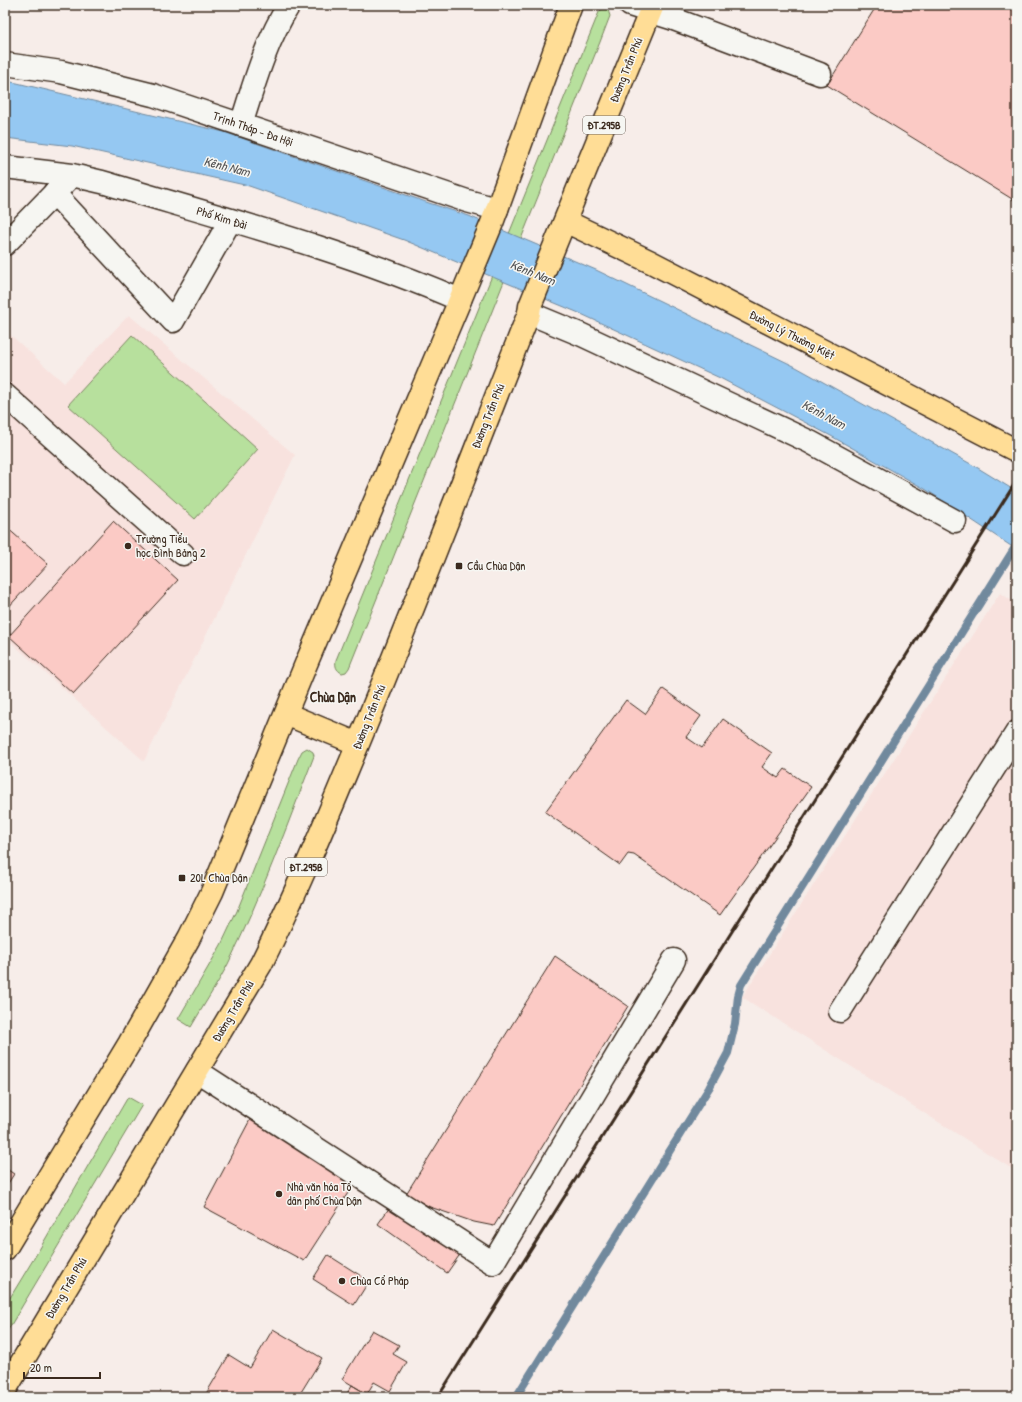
<svg xmlns="http://www.w3.org/2000/svg" width="1022" height="1402" font-family="'Patrick Hand',sans-serif">
  <rect width="100%" height="100%" fill="#f7ede9"/>
  <filter id="ink" filterUnits="userSpaceOnUse"><feTurbulence type="fractalNoise" baseFrequency=".025" numOctaves="2"/><feDisplacementMap in="SourceGraphic" scale="8" xChannelSelector="R" yChannelSelector="G"/><feConvolveMatrix kernelMatrix="1 2 1 2 8 2 1 2 1" color-interpolation-filters="sRGB"/></filter>
  <g filter="url(#ink)">
    <path fill="#f8e2de" d="M129 315 295 455 144 761 5 637V330L64 383Z
      M1000 593 1017 604V1172L742 997Z"/>
    <path fill="#b7e09d" stroke="#79855e" d="M605 8 608 10 610 16 600 42 349 668 346 672 342 673C336 670 335 666 336 660L599 12 602 9Z
      M132 335 258 449 195 519 68 405Z
      M307 748 313 752 314 756C287 826 261 897 228 964 217 985 203 1006 191 1027L178 1019 221 945 237 911 298 759 302 751Z
      M128 1097 142 1105 5 1335V1306L39 1250Z"/>
    <path fill="#95c8f2" stroke="#71899d" d="M5 81 17 83 224 132 429 203 469 216 596 270 796 367 978 468 1017 492V550L925 489 831 436 720 378 579 313 404 240 249 186 72 146 5 138Z"/>
    <g fill="none" stroke-linecap="round" stroke-linejoin="round">
      <path stroke="#71899d" stroke-width="8" d="M516 1397 709 1088 728 1053 735 1024 738 996 741 985 1017 544"/>
    </g>
    <path fill="#fbcac5" stroke="#3b2a1e" d="M877 5H1017V202L827 85Z
      M113 521 178 580 73 694 9 636Z
      M5 526 48 564 5 611Z
      M663 689 701 716 686 737 702 748 723 719 772 753 762 767 778 778 785 769 811 787 720 915 634 855 628 854 620 865 545 812 626 700 645 714Z
      M555 956 628 1006 494 1226 474 1222 430 1207 406 1194Z
      M252 1116 355 1182 304 1261 204 1207Z
      M5 1168 14 1174 5 1188Z
      M392 1204 461 1253 447 1273 378 1224Z
      M328 1255 369 1281 354 1305 313 1279Z
      M273 1329 322 1358 298 1397H204L229 1355 250 1368Z
      M372 1330 399 1345 393 1354 407 1362 390 1391 374 1382 367 1394 342 1379Z
      M352 1385 372 1397H345Z"/>
    <g fill="none" stroke-linecap="round" stroke-linejoin="round">
      <defs>
        <path id="minor" d="M630 5 671 18 820 74
          M5 64 61 72 153 95 467 201 497 209
          M241 125C254 84 266 41 289 5
          M5 167 72 175
          M54 193 173 321 230 221
          M5 244 72 175 102 182C222 218 345 250 460 300
          M529 313 582 335 810 442 955 521
          M5 395 183 554
          M840 1011 1017 732
          M197 1071 493 1263 674 960"/>
        <path id="major" d="M565 221 651 262 1017 451
          M286 714 358 744
          M5 1249 129 1044 189 938 212 892 306 664 460 300 492 223 571 5
          M5 1390 261 964C297 892 327 818 358 744 417 601 472 457 529 313L530 306 653 5"/>
      </defs>
      <use href="#minor" stroke="#3b2a1e" stroke-width="25"/>
      <use href="#major" stroke="#3b2a1e" stroke-width="25"/>
      <use href="#minor" stroke="#f6f6f2" stroke-width="22"/>
      <use href="#major" stroke="#ffdd96" stroke-width="22"/>
      <path stroke="#3b2a1e" stroke-width="3" d="M438 1397 1017 480"/>
    </g>
  </g>
  <g fill="#3b2a1e" stroke="#f6f6f2" stroke-width="1.5">
    <circle cx="128" cy="546" r="4"/>
    <rect x="455" y="562" width="8" height="8" rx="2"/>
    <rect x="178" y="874" width="8" height="8" rx="2"/>
    <circle cx="279" cy="1194" r="4"/>
    <circle cx="342" cy="1281" r="4"/>
  </g>
  <g text-anchor="middle" stroke-width="3" stroke-linejoin="round" paint-order="stroke">
    <g fill="#f6f6f2" stroke="#73675e" stroke-width="1">
      <rect x="583" y="116" width="42" height="18" rx="3"/>
      <rect x="285" y="858" width="42" height="18" rx="3"/>
    </g>
    <g font-size="11" font-weight="bold" fill="#3b2a1e">
      <text x="604" y="129">ĐT.295B</text>
      <text x="306" y="871">ĐT.295B</text>
    </g>
    <g font-size="12" fill="#3b2a1e" stroke="#f6f6f2">
      <text transform="translate(626 70) rotate(-68)" y="4">Đường Trần Phú</text>
      <text transform="translate(253 129) rotate(19)" y="4">Trịnh Tháp - Đa Hội</text>
      <text transform="translate(222 218) rotate(17)" y="4">Phố Kim Đài</text>
      <text transform="translate(792 335) rotate(27)" y="4">Đường Lý Thường Kiệt</text>
      <text transform="translate(488 416) rotate(-68)" y="4">Đường Trần Phú</text>
      <text transform="translate(369 717) rotate(-68)" y="4">Đường Trần Phú</text>
      <text transform="translate(233 1011) rotate(-59)" y="4">Đường Trần Phú</text>
      <text transform="translate(66 1288) rotate(-59)" y="4">Đường Trần Phú</text>
    </g>
    <g font-size="12" fill="#3b2a1e" stroke="#f6f6f2" text-anchor="start">
      <text x="136" y="543">Trường Tiểu<tspan x="136" dy="14">học Đình Bảng 2</tspan></text>
      <text x="467" y="570">Cầu Chùa Dận</text>
      <text x="190" y="882">20L Chùa Dận</text>
      <text x="287" y="1191">Nhà văn hóa Tổ<tspan x="287" dy="14">dân phố Chùa Dận</tspan></text>
      <text x="350" y="1285">Chùa Cổ Pháp</text>
    </g>
    <g font-size="13" font-style="italic" fill="#525253" stroke="#f6f6f2">
      <text transform="translate(227 166) rotate(14)" y="5">Kênh Nam</text>
      <text transform="translate(533 272) rotate(22)" y="5">Kênh Nam</text>
      <text transform="translate(824 414) rotate(28)" y="5">Kênh Nam</text>
    </g>
    <g font-size="14" font-weight="bold" fill="#3b2a1e" stroke="#f6f6f2">
      <text x="333" y="702">Chùa Dận</text>
    </g>
  </g>
  <rect width="1022" height="1402" fill="none" stroke="#f6f6f2" stroke-width="20"/>
  <rect x="10" y="10" width="1002" height="1382" fill="none" stroke="#3b2a1e" stroke-width="1.5" filter="url(#ink)"/>
  <path d="M24 1372v6h76v-6" fill="none" stroke="#3b2a1e" stroke-width="2"/>
  <text x="30" y="1372" font-size="12" fill="#3b2a1e" stroke="#f6f6f2" stroke-width="3" paint-order="stroke">20 m</text>
</svg>
